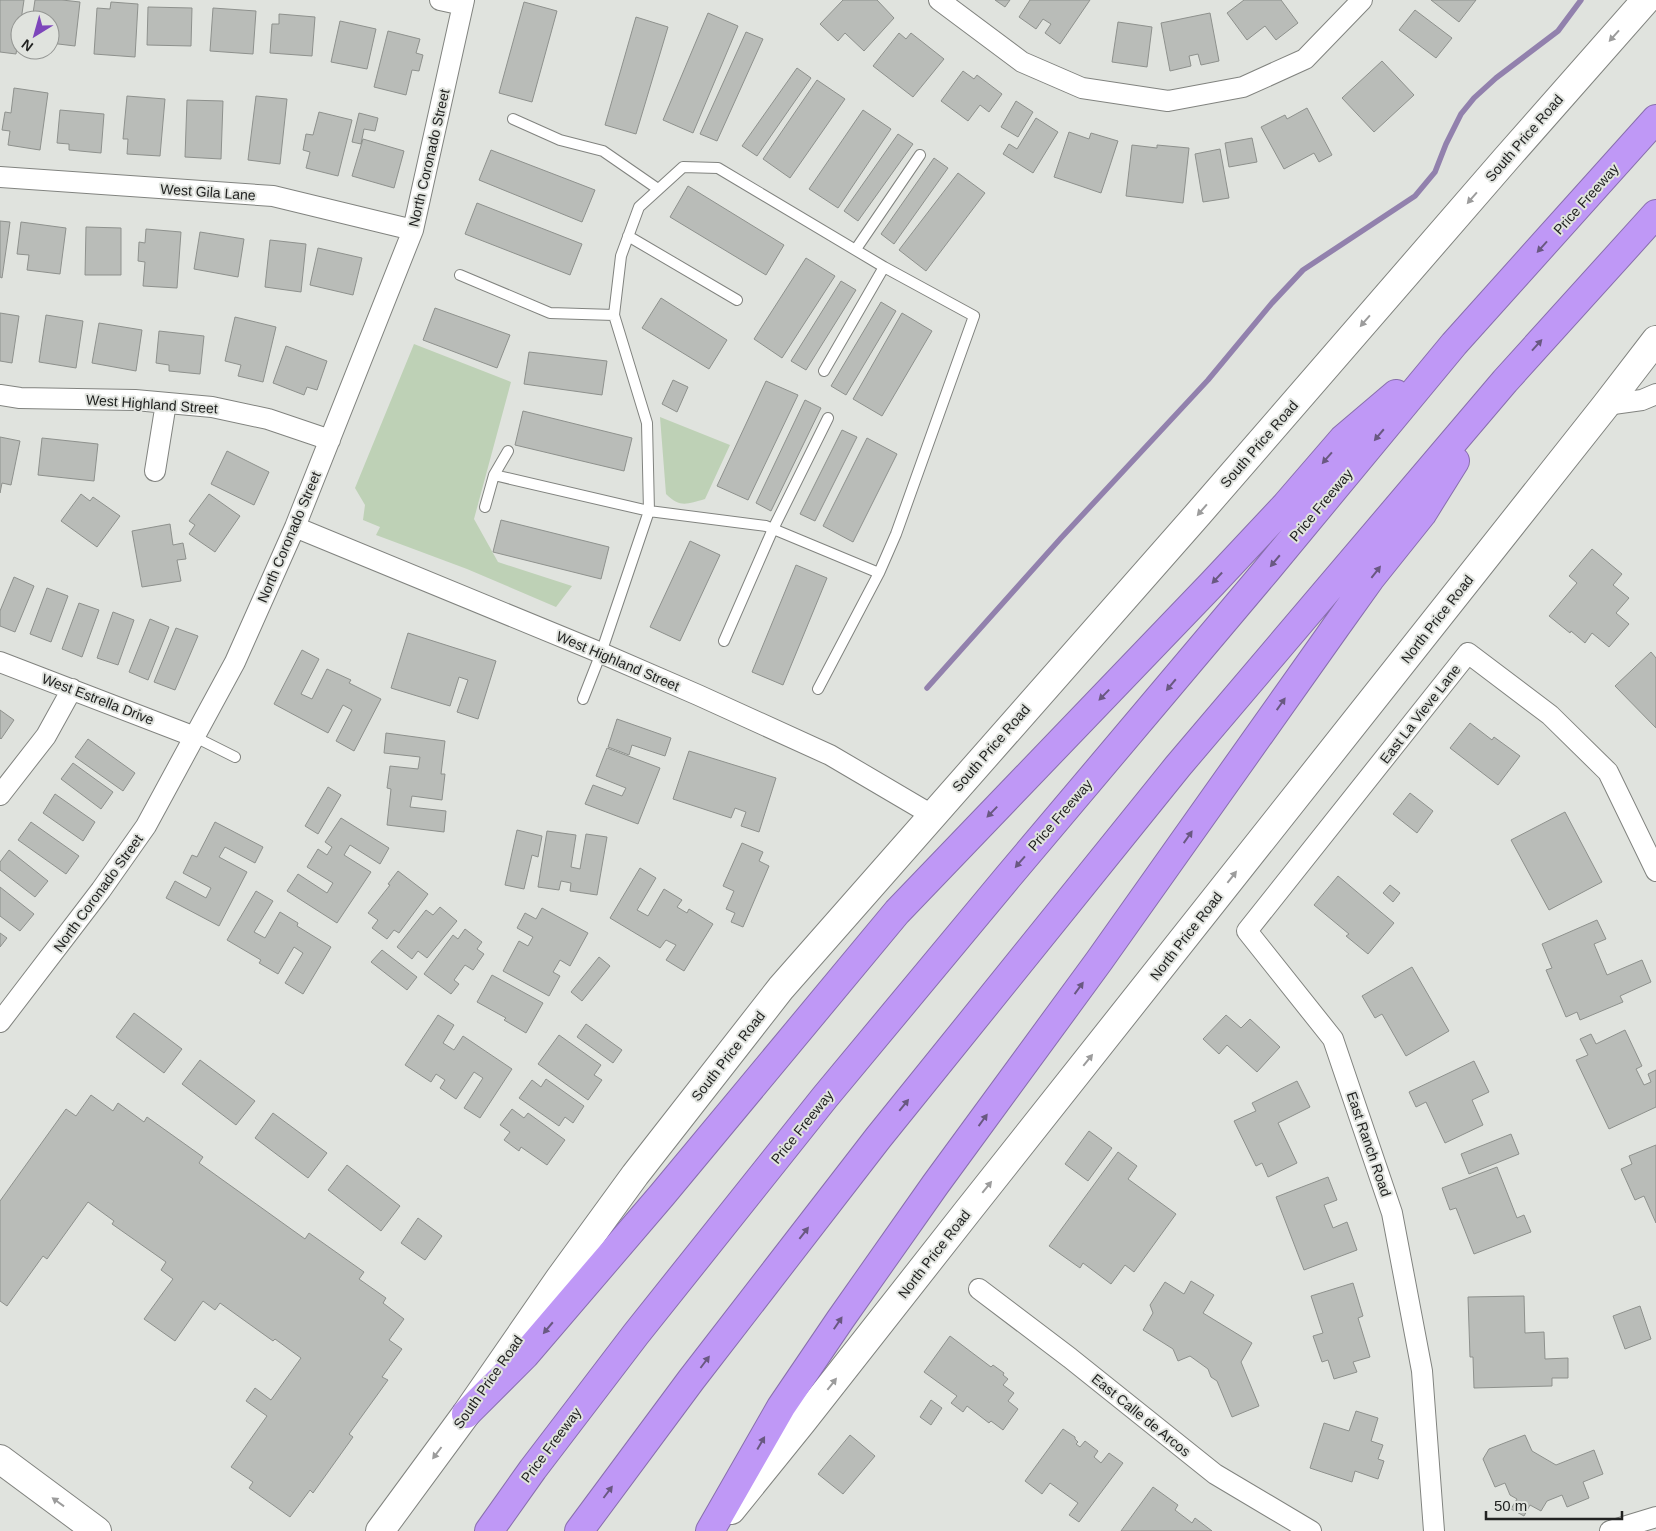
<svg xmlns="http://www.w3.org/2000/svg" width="1656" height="1531" font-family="Helvetica,sans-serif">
  <rect width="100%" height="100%" fill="#e0e3de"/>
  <path fill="#bed1b6" d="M414 344 511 382 474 519 498 562 572 586 556 607 467 569 376 535 380 527 363 520 365 505 355 488Z
    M660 417 730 445 705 499C687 504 680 508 666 494Z"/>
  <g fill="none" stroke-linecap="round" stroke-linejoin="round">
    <path stroke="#9281ad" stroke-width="5.5" d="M927 688 1061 538 1208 380 1272 303 1303 270 1415 196 1435 172 1446 144 1461 114 1474 98 1496 78 1558 31 1581 0"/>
  </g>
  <path fill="#b9bcb8" stroke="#8e918d" d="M0 0H24L16 54 0 52Z
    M35 0H62L80 2 75 46 50 43V20H32Z
    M843 0H877L894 18 864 51 845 33 838 41 820 24Z
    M995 0H1010L1005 7Z
    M1030 0H1090L1060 44 1045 33 1051 24 1043 19 1036 29 1019 17Z
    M1244 0H1281L1298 23 1276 40 1265 26 1247 40 1227 13Z
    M1431 0H1476L1459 22Z
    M111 2 138 4 135 57 94 54 97 8 110 9Z
    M524 2 557 11 532 102 499 93Z
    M148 7 192 8 191 46 147 45Z
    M213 8 256 11 253 54 210 51Z
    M1415 10 1452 38 1436 58 1399 30Z
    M708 13 738 26 693 133 663 120Z
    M1210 13 1219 61 1201 65 1198 54 1189 56 1191 66 1170 71 1161 23Z
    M279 14 315 17 312 56 270 53 272 24H279Z
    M636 17 668 27 636 134 605 125Z
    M340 21 376 29 367 69 331 62Z
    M1118 22 1152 27 1147 67 1112 62Z
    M388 31 420 39 416 53 423 55 419 71 412 70 406 95 374 87Z
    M746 32 763 39 717 141 700 134Z
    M899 33 906 39 911 33 944 59 913 97 873 66Z
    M1382 61 1414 95 1374 132 1342 98Z
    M797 68 811 78 757 156 742 146Z
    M963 71 974 79 977 75 1002 94 989 112 980 105 968 121 941 101Z
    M817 80 845 99 790 178 763 159Z
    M14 88 48 93 40 150 8 145 10 131 2 130 5 112 11 113Z
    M127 96 165 99 160 156 127 154 128 139H123Z
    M256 96 287 99 280 164 248 160Z
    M187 100 223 101 221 159 185 157Z
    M1016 101 1033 112 1018 137 1001 127Z
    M1307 108 1332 155 1319 162 1314 153 1284 169 1261 127 1285 115 1287 119Z
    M60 110 104 114 101 153 69 150V144L57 143Z
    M863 110 891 129 838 208 809 189Z
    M319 112 352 120 338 176 306 168 310 152 303 150 306 134 313 135Z
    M359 113 378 118 375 131 364 129 361 144 352 142Z
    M1036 118 1058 132 1033 173 1003 154 1009 144 1017 149Z
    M1069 132 1089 139 1091 133 1118 141 1101 193 1054 177Z
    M898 134 913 144 858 221 844 211Z
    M1252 138 1257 162 1229 167 1225 143Z
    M363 139 404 151 394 188 352 176Z
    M1132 145 1157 148V145L1189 148 1183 203 1126 196Z
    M1220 149 1229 198 1203 202 1195 154Z
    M491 150 595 190 582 222 479 180Z
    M934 158 948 168 894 244 881 234Z
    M958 173 985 193 926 271 899 250Z
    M688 186 784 245 766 275 670 217Z
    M477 203 582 244 570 275 465 234Z
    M0 221 10 222 2 278 0 277Z
    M21 222 66 228 60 274 27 270 29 255 17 254Z
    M86 227 121 228V275H85Z
    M146 229 181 232 177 288 143 286 145 262 138 261 139 242 145 243Z
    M200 232 244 239 238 277 194 269Z
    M270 240 306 244 301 292 265 287Z
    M318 248 362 258 353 295 310 285Z
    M806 258 835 276 782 358 754 339Z
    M841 281 856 290 806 370 791 361Z
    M661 298 727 340 709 369 642 328Z
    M881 302 896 311 846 395 831 386Z
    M435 308 510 335 497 368 423 340Z
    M0 313 19 316 12 363 0 361Z
    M902 313 932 331 882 416 853 399Z
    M46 315 83 321 76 368 39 362Z
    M235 317 276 327 263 382 238 376 241 365 225 361Z
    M99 323 142 330 136 371 92 363Z
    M159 331 204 336 200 374 169 371V365L156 363Z
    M286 346 327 361 317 390 307 387 304 395 273 383Z
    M529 352 607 361 602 395 524 384Z
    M673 380 688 387 677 412 662 404Z
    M766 381 798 395 748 500 717 486Z
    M805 400 821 408 771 511 756 503Z
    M523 411 632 438 624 471 515 445Z
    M842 430 857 437 815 521 800 514Z
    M0 437 20 441 11 485 2 483 0 493Z
    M42 438 98 444 94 481 38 475Z
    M867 438 897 454 853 542 823 526Z
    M227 451 269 472 254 505 211 484Z
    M81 494 90 501 93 497 120 516 97 547 61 521Z
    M209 494 240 516 215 552 189 534 195 525 189 521Z
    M501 520 609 547 601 579 493 552Z
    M170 524 173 545 183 543 186 559 177 560 181 581 142 587 132 531Z
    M690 541 720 555 680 641 650 627Z
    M1592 549 1622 574 1613 585 1629 598 1616 613 1629 624 1609 647 1592 633 1585 643 1571 631 1570 633 1549 616 1577 583 1569 576Z
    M796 565 827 578 783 685 752 672Z
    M14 577 34 586 15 632 0 626V611Z
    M47 588 68 596 51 642 30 634Z
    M79 603 99 610 82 657 62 649Z
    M113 612 134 620 118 665 97 658Z
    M150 619 169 627 148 680 129 672Z
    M176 628 198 636 175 690 154 682Z
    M408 633 496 661 478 719 457 712 468 680 459 677 450 706 391 688Z
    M302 650 319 659 301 694 312 699 327 669 351 680 349 683 381 699 354 751 336 741 352 710 343 705 328 733 274 704Z
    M1651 652 1656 658V728L1615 686Z
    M0 710 14 720 1 739 0 738Z
    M617 719 671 738 665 756 632 745 629 755 608 747Z
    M1470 723 1492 740 1494 737 1520 756 1498 785 1450 748Z
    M386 733 445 741 441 774H445L442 800 412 796 410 807 446 811 444 832 387 825 391 789 387 788 390 766 418 769 420 757 384 753Z
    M88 739 135 773 123 791 75 757Z
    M607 748 660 768 638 824 585 804 593 785 622 796 626 788 596 776Z
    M689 751 776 778 759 832 741 826 746 812 735 808 731 818 673 799Z
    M73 763 113 792 101 809 61 779Z
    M328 787 341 795 318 834 305 826Z
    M1410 793 1433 811 1417 833 1393 814Z
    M55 794 95 822 83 841 43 813Z
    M1565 812 1602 882 1549 910 1511 840Z
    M341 818 389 848 380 864 350 845 344 855 371 872 337 923 287 891 298 874 327 893 333 883 307 867 318 849 327 855 332 847 325 842Z
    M31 822 79 856 66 874 18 840Z
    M215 822 263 847 255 863 225 847 219 857 247 872 219 926 166 898 175 881 206 898 211 888 183 873 192 855 197 857Z
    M517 830 542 836 538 857 532 855 524 889 505 885Z
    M547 831 576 835 571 867 580 869 586 834 607 837 597 895 570 891 571 883 561 881 559 890 538 887Z
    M742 843 763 852 759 861 769 866 743 927 731 922 735 913 726 909 734 891 723 886Z
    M9 850 48 881 35 897 0 870V862Z
    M640 868 656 878 637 910 648 916 664 889 682 900 677 907 687 913 689 909 713 924 684 971 666 960 676 945 666 940 660 948 610 918Z
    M398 871 428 894 399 933 394 930 387 939 372 928 378 920 368 913 390 885 388 884Z
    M1338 876 1394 923 1368 954 1346 936 1349 934 1314 905Z
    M1390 885 1400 893 1393 902 1383 893Z
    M0 887 34 914 20 931 0 916Z
    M256 891 273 901 254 932 265 938 280 912 298 923 297 926 331 947 303 994 285 983 303 953 294 947 278 974 259 963 261 960 227 940Z
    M440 907 457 921 427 958 418 951 412 959 397 947 426 910 433 915Z
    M542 908 588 933 570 966 560 960 553 972 560 976 549 996 503 971 519 941 528 946 533 937 517 928 525 913 536 919Z
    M1597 920 1606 939 1594 944 1607 975 1642 960 1651 982 1620 996 1623 1002 1580 1020 1577 1012 1566 1017 1546 970 1552 968 1542 944Z
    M465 929 482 942 477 949 484 954 473 970 465 965 454 980 459 984 451 994 424 974 453 935 458 939Z
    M0 933 7 938 0 947Z
    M382 950 417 977 407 990 371 962Z
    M599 957 610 966 582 1001 571 992Z
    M1412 967 1449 1031 1406 1056 1382 1014 1375 1018 1362 996Z
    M492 975 543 1003 526 1033 504 1020 506 1018 477 1002Z
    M134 1013 182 1049 164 1073 116 1037Z
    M438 1015 454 1025 443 1043 454 1050 463 1036 512 1069 480 1118 464 1108 483 1078 474 1072 456 1099 440 1088 445 1080 436 1074 431 1082 405 1065Z
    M1226 1015 1241 1028 1250 1019 1280 1047 1257 1072 1227 1045 1219 1054 1203 1039Z
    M586 1024 622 1050 613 1063 577 1037Z
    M1625 1030 1642 1066 1636 1069 1644 1085 1651 1082 1648 1074 1656 1070V1107L1609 1129 1576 1060 1588 1055 1580 1039 1591 1034 1596 1044Z
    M559 1035 601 1065 594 1075 602 1080 588 1100 538 1064Z
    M200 1060 255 1101 236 1125 182 1084Z
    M1474 1061 1489 1092 1472 1100 1483 1125 1445 1143 1426 1102 1416 1107 1409 1092Z
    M546 1079 584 1106 573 1123 565 1117 559 1126 519 1098 532 1080 541 1087Z
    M1297 1081 1310 1107 1278 1123 1297 1163 1268 1177 1262 1163 1256 1166 1234 1121 1256 1111 1252 1103Z
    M91 1095 113 1111 118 1103 144 1122 147 1117 203 1157 199 1163 305 1239 309 1233 364 1272 359 1279 386 1298 383 1303 404 1319 389 1340 402 1349 382 1377 388 1380 349 1434 353 1437 313 1493 310 1490 290 1517 249 1488 253 1482 231 1467 267 1416 246 1401 255 1388 271 1400 301 1358 275 1339 273 1341 220 1303 215 1310 203 1301 175 1341 144 1319 173 1279 161 1270 166 1262 112 1224 114 1221 88 1202 47 1259 43 1256 7 1306 0 1301V1201L66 1109 76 1116Z
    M512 1109 524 1118 528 1113 565 1140 547 1165 521 1147 519 1151 504 1140 510 1132 500 1125Z
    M273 1113 327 1153 308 1178 255 1138Z
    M1089 1131 1112 1148 1088 1181 1065 1164Z
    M1511 1134 1519 1154 1469 1174 1461 1154Z
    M1656 1145V1223L1644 1196 1635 1200 1621 1169 1632 1164 1629 1156Z
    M1118 1152 1137 1166 1128 1179 1176 1214 1134 1272 1125 1265 1111 1284 1083 1263 1080 1268 1049 1246Z
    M347 1165 400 1206 381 1231 328 1190Z
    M1497 1167 1517 1218 1524 1215 1531 1232 1474 1254 1456 1208 1450 1210 1442 1188Z
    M1328 1177 1337 1200 1324 1205 1333 1228 1347 1222 1357 1250 1304 1270 1276 1197Z
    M418 1218 442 1236 425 1260 401 1243Z
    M1191 1281 1214 1295 1203 1313 1252 1343 1241 1362 1259 1406 1232 1417 1217 1381 1211 1377 1208 1369 1190 1356 1178 1361 1173 1349 1143 1330 1153 1313 1150 1305 1165 1282 1184 1294Z
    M1353 1283 1363 1316 1358 1318 1370 1357 1353 1362 1357 1372 1334 1379 1328 1360 1322 1362 1313 1336 1323 1333 1311 1296Z
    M1524 1296 1525 1333 1544 1332 1545 1359 1568 1358V1378H1552V1386L1474 1388 1473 1357H1470L1468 1297Z
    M1640 1306 1651 1339 1625 1349 1613 1316Z
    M950 1336 991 1367 993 1365 1004 1373 1003 1375 1008 1379 1003 1385 1014 1393 1008 1401 1018 1409 1003 1430 991 1421 989 1423 967 1406 963 1412 951 1403 957 1396 924 1372Z
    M931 1400 942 1408 931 1425 920 1417Z
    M1356 1411 1378 1418 1371 1441 1383 1445 1378 1459 1384 1461 1378 1479 1355 1471 1352 1482 1310 1468 1324 1423 1349 1431Z
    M1063 1429 1075 1437V1439L1078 1442 1076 1444 1080 1447 1085 1441 1098 1451 1094 1457 1101 1463 1109 1453 1123 1463 1079 1522 1069 1515 1078 1503 1050 1483 1042 1494 1025 1481Z
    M850 1435 875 1456 843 1494 818 1474Z
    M1525 1435 1532 1451 1556 1465 1594 1450 1603 1474 1583 1482 1589 1498 1567 1507 1562 1495 1547 1501 1541 1511 1530 1505 1524 1516 1511 1509 1517 1499 1510 1495 1505 1483 1495 1487 1483 1459 1489 1449Z
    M1153 1487 1178 1505 1175 1510 1192 1523 1195 1518 1212 1531H1121Z"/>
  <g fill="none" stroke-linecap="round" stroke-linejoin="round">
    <defs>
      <path id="service" d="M513 119 560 140 603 151 658 189
        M628 236 737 300
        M856 249 920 155
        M460 275 550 313 614 315
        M824 371 884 267
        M494 475 649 511 766 526 879 573
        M485 507 494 475 508 451
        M724 641 773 529 828 418
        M583 699 601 653 649 511 647 423 614 315 621 256 639 207 683 167 718 168 884 267 974 316 896 534 879 573 818 689
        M195 737 235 757"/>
      <path id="minor" d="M440 0 463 5
        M939 0 1022 62 1082 88 1168 101 1243 87 1305 59 1362 0
        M0 177 273 196 413 230
        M0 395 20 398 135 400 212 407 268 419 330 440
        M1606 405 1642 400 1656 394
        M155 471 166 403
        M295 527 601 653 698 695 830 755 932 815
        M0 662 195 737
        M0 795 46 736 72 689
        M0 1022 101 890 146 826 235 662 295 527 413 230 464 0
        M979 1289 1070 1358 1215 1474 1311 1531
        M1434 1531 1422 1371 1392 1213 1333 1039 1247 931 1468 653 1550 715 1608 772 1656 871
        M1610 1531 1656 1517"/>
      <path id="secondary" d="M0 1459 97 1531
        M731 1510 802 1422 967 1212 1606 405 1656 340
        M380 1531 466 1414 560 1278 635 1175 781 988 1199 513 1505 160 1646 0"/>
      <path id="motorway" d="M466 1414 525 1355 662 1195 897 912 1212 584 1286 505 1343 439 1396 394
        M489 1531 533 1469 636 1334 825 1097 1007 878 1266 571 1454 344 1656 119
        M579 1531 691 1380 878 1138 1178 766 1505 381 1656 214
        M710 1531 781 1407 840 1320 935 1185 1099 961 1335 628 1370 579 1422 514 1455 461"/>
    </defs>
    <use href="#service" stroke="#81837f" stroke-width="12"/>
    <use href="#minor" stroke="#81837f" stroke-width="22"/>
    <use href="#secondary" stroke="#81837f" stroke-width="30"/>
    <use href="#motorway" stroke="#886fac" stroke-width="30"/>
    <use href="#service" stroke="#fff" stroke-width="10"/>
    <use href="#minor" stroke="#fff" stroke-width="20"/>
    <use href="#secondary" stroke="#fff" stroke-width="28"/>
    <use href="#motorway" stroke="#bf98f6" stroke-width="28"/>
  </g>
  <defs><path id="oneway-solid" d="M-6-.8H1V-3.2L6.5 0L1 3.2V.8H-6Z" transform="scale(1.25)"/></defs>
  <g fill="#9c9c9c">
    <use href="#oneway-solid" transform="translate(1614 36) rotate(132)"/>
    <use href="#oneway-solid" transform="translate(1472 198) rotate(131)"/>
    <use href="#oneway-solid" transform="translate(1365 321) rotate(131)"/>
    <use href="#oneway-solid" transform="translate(1202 510) rotate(131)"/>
    <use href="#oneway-solid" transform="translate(1232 877) rotate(-52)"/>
    <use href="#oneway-solid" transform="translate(1088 1060) rotate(-51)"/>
    <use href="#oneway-solid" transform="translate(987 1187) rotate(-51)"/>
    <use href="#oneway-solid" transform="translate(832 1384) rotate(-52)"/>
    <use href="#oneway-solid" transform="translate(437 1453) rotate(127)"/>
    <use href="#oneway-solid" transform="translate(58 1502) rotate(-144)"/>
  </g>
  <g fill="#695881">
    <use href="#oneway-solid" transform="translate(1542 247) rotate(132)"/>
    <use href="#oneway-solid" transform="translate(1537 345) rotate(-48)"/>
    <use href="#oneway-solid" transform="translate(1379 435) rotate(130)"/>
    <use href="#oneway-solid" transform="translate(1327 458) rotate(131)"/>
    <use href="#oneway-solid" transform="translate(1275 561) rotate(130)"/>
    <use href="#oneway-solid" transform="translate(1376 572) rotate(-52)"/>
    <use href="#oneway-solid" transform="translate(1217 578) rotate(133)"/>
    <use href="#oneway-solid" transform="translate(1171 685) rotate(130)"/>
    <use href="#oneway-solid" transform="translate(1104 695) rotate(134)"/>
    <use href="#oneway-solid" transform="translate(1281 704) rotate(-55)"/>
    <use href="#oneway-solid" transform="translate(992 812) rotate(134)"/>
    <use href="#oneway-solid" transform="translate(1188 837) rotate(-55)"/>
    <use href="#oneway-solid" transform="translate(1020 862) rotate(131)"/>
    <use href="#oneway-solid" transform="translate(1079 988) rotate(-54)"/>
    <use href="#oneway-solid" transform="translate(904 1105) rotate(-51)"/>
    <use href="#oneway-solid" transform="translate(983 1120) rotate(-54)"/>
    <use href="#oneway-solid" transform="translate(804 1233) rotate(-52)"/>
    <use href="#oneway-solid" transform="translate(838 1323) rotate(-56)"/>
    <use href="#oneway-solid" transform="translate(548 1328) rotate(130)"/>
    <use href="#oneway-solid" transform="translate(705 1362) rotate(-53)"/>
    <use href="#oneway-solid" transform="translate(761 1443) rotate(-60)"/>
    <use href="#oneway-solid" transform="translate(608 1492) rotate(-53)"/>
  </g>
  <g text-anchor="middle" stroke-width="4" stroke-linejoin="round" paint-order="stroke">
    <g font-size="14" fill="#222322" stroke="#e0e3de">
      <text transform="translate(1524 138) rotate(-49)" y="5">South Price Road</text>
      <text transform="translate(429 158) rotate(-77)" y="5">North Coronado Street</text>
      <text transform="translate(208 192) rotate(4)" y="5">West Gila Lane</text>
      <text transform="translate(1586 199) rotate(-48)" y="5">Price Freeway</text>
      <text transform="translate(152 404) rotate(4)" y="5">West Highland Street</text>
      <text transform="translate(1259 444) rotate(-49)" y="5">South Price Road</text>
      <text transform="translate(1321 505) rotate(-50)" y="5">Price Freeway</text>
      <text transform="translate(289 537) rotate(-67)" y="5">North Coronado Street</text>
      <text transform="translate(1437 619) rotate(-52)" y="5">North Price Road</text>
      <text transform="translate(618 661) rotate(23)" y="5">West Highland Street</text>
      <text transform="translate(98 699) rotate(21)" y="5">West Estrella Drive</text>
      <text transform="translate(1420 714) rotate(-52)" y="5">East La Vieve Lane</text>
      <text transform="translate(991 748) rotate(-49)" y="5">South Price Road</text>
      <text transform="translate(1060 815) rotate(-49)" y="5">Price Freeway</text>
      <text transform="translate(98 893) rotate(-54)" y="5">North Coronado Street</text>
      <text transform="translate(1186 936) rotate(-52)" y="5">North Price Road</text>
      <text transform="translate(728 1056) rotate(-52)" y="5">South Price Road</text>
      <text transform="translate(802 1127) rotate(-51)" y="5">Price Freeway</text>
      <text transform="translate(1369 1144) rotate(71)" y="5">East Ranch Road</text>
      <text transform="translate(934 1254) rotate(-52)" y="5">North Price Road</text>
      <text transform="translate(488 1382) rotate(-55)" y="5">South Price Road</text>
      <text transform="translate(1141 1415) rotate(39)" y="5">East Calle de Arcos</text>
      <text transform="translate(551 1445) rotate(-53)" y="5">Price Freeway</text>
    </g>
  </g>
  <g transform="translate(35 35) rotate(217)"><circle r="24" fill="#e0e3de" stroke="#949693"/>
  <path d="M0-4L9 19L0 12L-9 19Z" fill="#7d45bb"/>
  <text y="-8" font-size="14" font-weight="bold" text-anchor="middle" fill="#222322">N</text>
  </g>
  <path d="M1486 1511v8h136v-8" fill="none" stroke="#222322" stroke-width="2.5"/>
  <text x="1494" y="1511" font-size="15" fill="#222322" stroke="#e0e3de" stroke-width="4" paint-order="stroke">50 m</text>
</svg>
